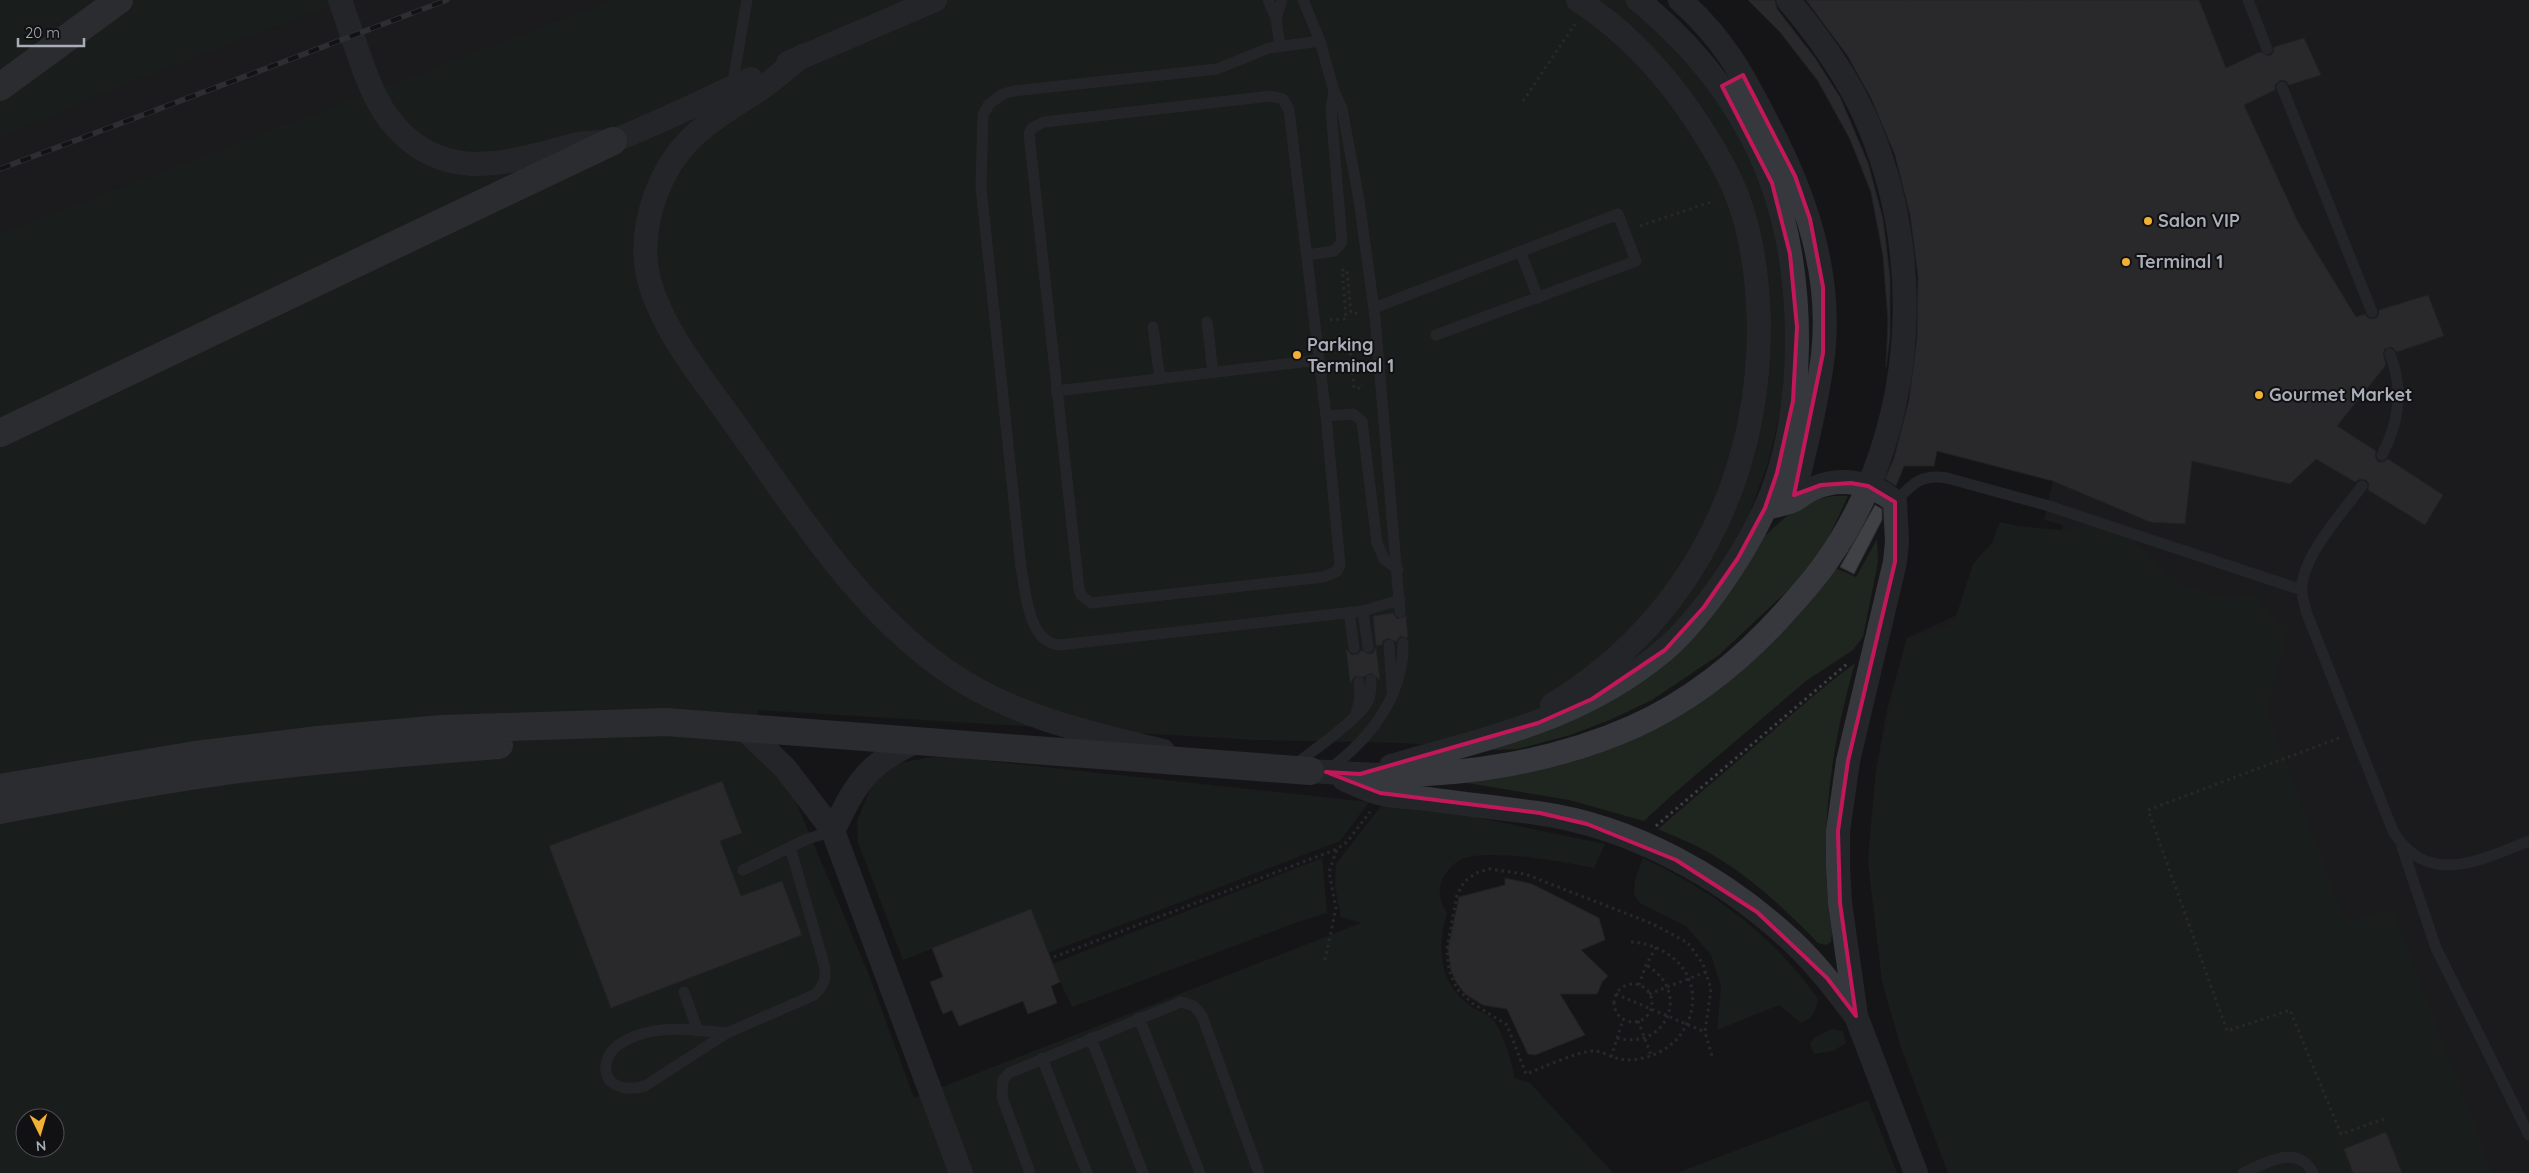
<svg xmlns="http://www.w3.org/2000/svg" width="2529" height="1173" font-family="Quicksand,sans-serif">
  <rect width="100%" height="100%" fill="#161618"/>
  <path fill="#222225" d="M347 0H610L0 233V139L112 90Z
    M1821 0H2529V1173H1948L1901 1047 1882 981 1868 860 1876 770 1888 705 1907 638 1999 596 2059 550 2063 525 2044 520 2053 481 1927 386 1917 182Z"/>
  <path fill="#1e261f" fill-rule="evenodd" d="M0 0H347L112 90 0 139Z
    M610 0H1626L1690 64 1710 90 1739 134 1770 197 1788 288 1783 400 1768 463 1746 523 1766 535C1789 512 1814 493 1848 496L1819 558 1799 580 1719 655 1652 700 1610 720 1570 735 1518 749 1495 750 1403 743 1254 740 757 710 869 975 914 1098 1361 923 1341 917 1335 887 1336 864 1382 805 1456 813 1605 844 1594 868C1566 862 1487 848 1462 859 1452 864 1448 870 1443 878 1437 889 1440 904 1447 913 1437 947 1438 980 1468 1004 1474 1010 1484 1012 1491 1018 1500 1024 1514 1066 1514 1078L1530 1083 1613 1173H0V233ZM25 1118H55V1148H25Z
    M2000 522 2017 526 2070 531 2085 524 2131 537 2176 581 2222 597 2256 596 2288 634 2267 709 2345 921 2393 909 2493 1173H1948L1901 1047 1882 981 1868 860 1876 770 1907 638 1953 626 1973 564 1992 543Z
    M1877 539 1878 562 1863 637 1853 650 1806 681 1671 796 1644 821 1569 800 1461 782 1651 727 1831 566 1856 577Z
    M1855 663C1829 754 1818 840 1832 934L1831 942 1826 945 1818 943C1784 908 1748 874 1704 850 1690 842 1673 836 1658 829L1824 687Z
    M931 757 961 758 1369 802 1340 841 1048 953 1031 910 903 960 858 842 857 821 871 787 886 770 900 763Z
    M1322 858 1327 913 1295 923 1072 1007 1052 964Z
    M1643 858C1713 891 1773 935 1818 999 1816 1012 1813 1018 1801 1023L1779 1005 1717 1030 1721 986 1711 955 1686 926 1640 903 1634 895 1635 880Z
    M1832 1029 1843 1031 1846 1043 1833 1051 1814 1054 1810 1044 1814 1038Z
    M1868 1100 1897 1173H1677Z"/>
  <path fill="#404145" stroke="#303034" d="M1748 0H1775L1777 9 1815 58 1840 97 1868 163 1883 219 1890 277V336L1886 367 1888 320 1883 255 1871 192 1850 139 1818 81 1780 32Z
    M1806 0H2199L2226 68 2260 52 2269 56 2273 53 2274 47 2304 38 2321 75 2289 85 2286 81 2280 80 2275 85V90L2244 105 2298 222 2356 317 2365 314 2368 318 2374 319 2378 316 2379 310 2428 295 2444 336 2397 352 2392 347 2385 349 2383 353 2386 365 2337 426 2376 451 2375 456 2378 462H2383L2388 459 2443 495 2425 525 2368 490 2369 484 2366 480 2360 479 2355 482 2316 459 2290 484 2192 461 2185 524 2150 522 2053 481 1937 451 1934 466H1904L1896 486 1885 479 1894 458 1909 400 1917 338 1918 276 1910 215 1895 155 1871 98 1847 55Z
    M1875 505 1882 509V520L1854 574 1840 567Z
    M1393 613 1397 619 1406 616 1408 638 1400 636 1396 642 1388 638 1383 641 1382 645 1376 646 1373 616Z
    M1376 647 1380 680 1371 673 1364 677 1355 676 1350 683 1346 649 1352 655 1358 654 1361 650 1369 654 1373 653Z
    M722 781 742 833 720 841 741 896 782 881 802 935 611 1008 549 846Z
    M1505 878 1532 884 1599 918 1605 940 1581 950 1608 976 1602 982 1597 994H1560L1585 1035 1535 1055 1528 1054 1507 1009 1483 1005 1465 994 1456 982 1451 970 1448 949 1459 897 1505 885Z
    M1031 909 1060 982 1051 986 1057 1003 1028 1014 1023 1001 959 1026 952 1010 943 1014 930 982 943 977 932 948Z
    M2386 1132 2402 1173H2353L2344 1149Z"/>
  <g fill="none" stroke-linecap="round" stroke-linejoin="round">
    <path stroke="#3d3f44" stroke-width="3" stroke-dasharray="2.5 4" stroke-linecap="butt" d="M1904 0 1942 52 1998 189 2003 368
      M2029 0 2049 39 2094 185 2096 367
      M1523 101 1575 24
      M1640 226 1714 201
      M1330 320 1346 319 1342 270H1347L1351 313H1356V311
      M1333 344 1349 343 1354 388H1362V385
      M2339 738 2148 810 2227 1031 2290 1010 2341 1134 2384 1119
      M1656 826 1848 663
      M1631 942C1671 944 1704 977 1689 1019 1684 1030 1679 1039 1669 1046 1655 1057 1632 1063 1616 1058 1609 1056 1601 1051 1594 1051 1578 1051 1542 1068 1526 1074L1507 1025 1472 1003 1457 989 1449 970 1447 949 1457 895 1464 882 1476 873 1489 869 1525 874 1653 924 1688 943 1703 964 1711 989 1705 1032 1712 1056
      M1054 957 1337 849
      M1325 960 1336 908 1329 872 1337 849 1347 842 1370 812
      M1614 1003a19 19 0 1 1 38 0a19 19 0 1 1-38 0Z
      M1639 985 1646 965 1657 946
      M1616 994 1705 1032
      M1649 994 1706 972
      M1638 1021 1651 1055
      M1617 1038C1667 1051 1692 991 1646 965
      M1611 1057 1623 1020"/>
    <path stroke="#37383d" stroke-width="11" d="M1268 0 1276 18 1280 46
      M1303 0 1320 41 1334 91 1342 108 1359 200 1375 317 1400 612
      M2248 0 2267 49
      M1276 18 1282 0
      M1320 41 1269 48 1217 69 1014 91 1003 94 989 104 983 115 981 187 1021 568C1026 592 1028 642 1059 645L1363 611 1400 600
      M732 87 747 0
      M2282 87 2372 312
      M1271 96 1283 99 1289 110 1326 416 1340 565 1337 571 1324 577 1091 603 1081 595 1079 589 1029 134 1032 128 1044 122Z
      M1521 253 1538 298
      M1307 255 1334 251 1342 242 1331 109 1334 91
      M1374 308 1618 214 1636 261 1436 335
      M1207 322 1213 373
      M1153 327 1160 379
      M1056 391 1319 360
      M1326 416 1353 414 1362 421 1377 543 1384 559 1398 570
      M2382 455C2399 422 2404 390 2390 354
      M2362 486C2343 512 2300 558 2302 591 2302 598 2305 606 2307 614L2393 831C2427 888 2481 860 2529 841
      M1895 502C1911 485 1921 473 1947 478L2049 506 2302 590
      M1363 611 1368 647
      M1349 612 1354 648
      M1389 645 1392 690
      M1356 714 1360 699 1359 682
      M1293 766C1311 752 1361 718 1369 699 1371 693 1371 687 1371 680
      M1328 770C1369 740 1404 697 1403 643
      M2402 847 2436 948 2529 1135
      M743 870 807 839 833 831
      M684 992 698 1031
      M1139 1018 1200 1173
      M727 1033C702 1031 674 1026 649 1032 636 1035 613 1043 608 1058 598 1084 624 1093 645 1086L727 1033 814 995C824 986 827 978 824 964L790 847
      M1091 1038 1143 1173
      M1042 1058 1087 1173
      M1030 1173 1002 1097 1003 1080 1009 1073 1181 1002 1194 1006 1202 1016 1259 1173
      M2243 1173C2266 1163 2298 1143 2313 1173"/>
    <path stroke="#37383d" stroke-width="24" d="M340 0C353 35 367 90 389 119 441 186 507 163 574 145 587 141 603 144 615 140 661 122 706 99 751 79
      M1680 0C1724 39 1743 75 1769 126 1806 197 1832 274 1823 355 1817 404 1804 452 1793 500
      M802 56C787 68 773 81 757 91 711 121 676 139 656 194 646 221 642 252 649 280 664 334 703 379 735 424 797 511 855 606 944 669 1008 715 1088 733 1163 751
      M788 63 935 0
      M1765 508C1774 506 1784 504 1792 501 1799 498 1805 492 1812 489 1841 476 1872 482 1895 502L1897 542 1895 562 1848 761 1838 831V867L1840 903 1856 1016 1916 1173
      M1552 705C1688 622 1759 483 1759 326 1758 281 1753 235 1736 193 1725 166 1709 140 1693 116 1662 70 1624 30 1578 0
      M743 728 785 768 833 831 961 1173
      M1391 766C1490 737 1580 720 1662 652 1683 635 1701 612 1717 590 1735 565 1752 537 1765 509 1807 419 1806 275 1772 183 1745 109 1698 49 1638 0
      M1310 771C1334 772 1358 775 1382 775 1467 776 1556 761 1633 727 1691 701 1743 659 1785 612 1800 595 1815 579 1827 561 1919 430 1929 246 1859 104 1840 66 1815 32 1788 0
      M1344 779C1355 784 1367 790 1379 793 1395 797 1412 797 1428 799 1464 804 1501 808 1537 813 1632 826 1725 878 1794 943 1817 965 1836 990 1855 1015
      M833 831C856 783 869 761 920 740"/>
    <path stroke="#45474d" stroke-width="28" d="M0 87 119 0
      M0 433 613 141
      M0 788 195 755 318 740 442 729 666 722 1310 771
      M0 810C74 796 149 781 224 771 315 760 407 752 499 745"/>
    <defs>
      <path id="rail" d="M0 169 447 0"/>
    </defs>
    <use href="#rail" stroke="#4a4c52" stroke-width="5.5"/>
    <use href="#rail" stroke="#111113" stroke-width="4" stroke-dasharray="11" stroke-linecap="butt"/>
  </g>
  <path d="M0 0H2529V1173H0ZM1743 75 1795 176 1810 219 1823 287V353L1794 495 1821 485 1851 483 1868 486 1895 502V562L1848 761 1838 831 1840 903 1856 1016 1827 978 1757 912 1676 860 1587 824 1540 813 1380 793 1326 772 1360 774 1538 723 1592 699 1665 650 1704 607 1738 558 1765 508 1777 473 1793 401 1797 327 1790 254 1772 183 1722 86Z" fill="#161618" fill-opacity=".55" fill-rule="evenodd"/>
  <path fill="none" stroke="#c2185b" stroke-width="4" stroke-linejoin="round" d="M1743 75 1795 176 1810 219 1823 287V353L1794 495 1821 485 1851 483 1868 486 1895 502V562L1848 761 1838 831 1840 903 1856 1016 1827 978 1757 912 1676 860 1587 824 1540 813 1380 793 1326 772 1360 774 1538 723 1592 699 1665 650 1704 607 1738 558 1765 508 1777 473 1793 401 1797 327 1790 254 1772 183 1722 86Z"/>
  <g fill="#f2b134" stroke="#111113" stroke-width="2">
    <circle cx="2148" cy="221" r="5"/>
    <circle cx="2126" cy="262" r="5"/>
    <circle cx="1297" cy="355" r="5"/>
    <circle cx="2259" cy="395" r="5"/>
  </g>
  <g text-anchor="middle" stroke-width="4" stroke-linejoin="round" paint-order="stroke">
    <g font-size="18" font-weight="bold" fill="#a8adb8" stroke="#111113" text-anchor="start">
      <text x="2158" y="227">Salon VIP</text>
      <text x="2136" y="268">Terminal 1</text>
      <text x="1307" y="351">Parking<tspan x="1307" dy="21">Terminal 1</tspan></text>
      <text x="2269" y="401">Gourmet Market</text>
    </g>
  </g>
  <g transform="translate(40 1133) rotate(175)"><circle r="24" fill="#111113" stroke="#4d4f55"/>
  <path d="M0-4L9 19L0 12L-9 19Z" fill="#f2b134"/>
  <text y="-8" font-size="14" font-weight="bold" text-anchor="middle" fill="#a8adb8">N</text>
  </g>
  <path d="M18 38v8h66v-8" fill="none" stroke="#a8adb8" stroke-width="2.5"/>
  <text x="25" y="38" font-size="15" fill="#a8adb8" stroke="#111113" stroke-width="4" paint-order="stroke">20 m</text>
</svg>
